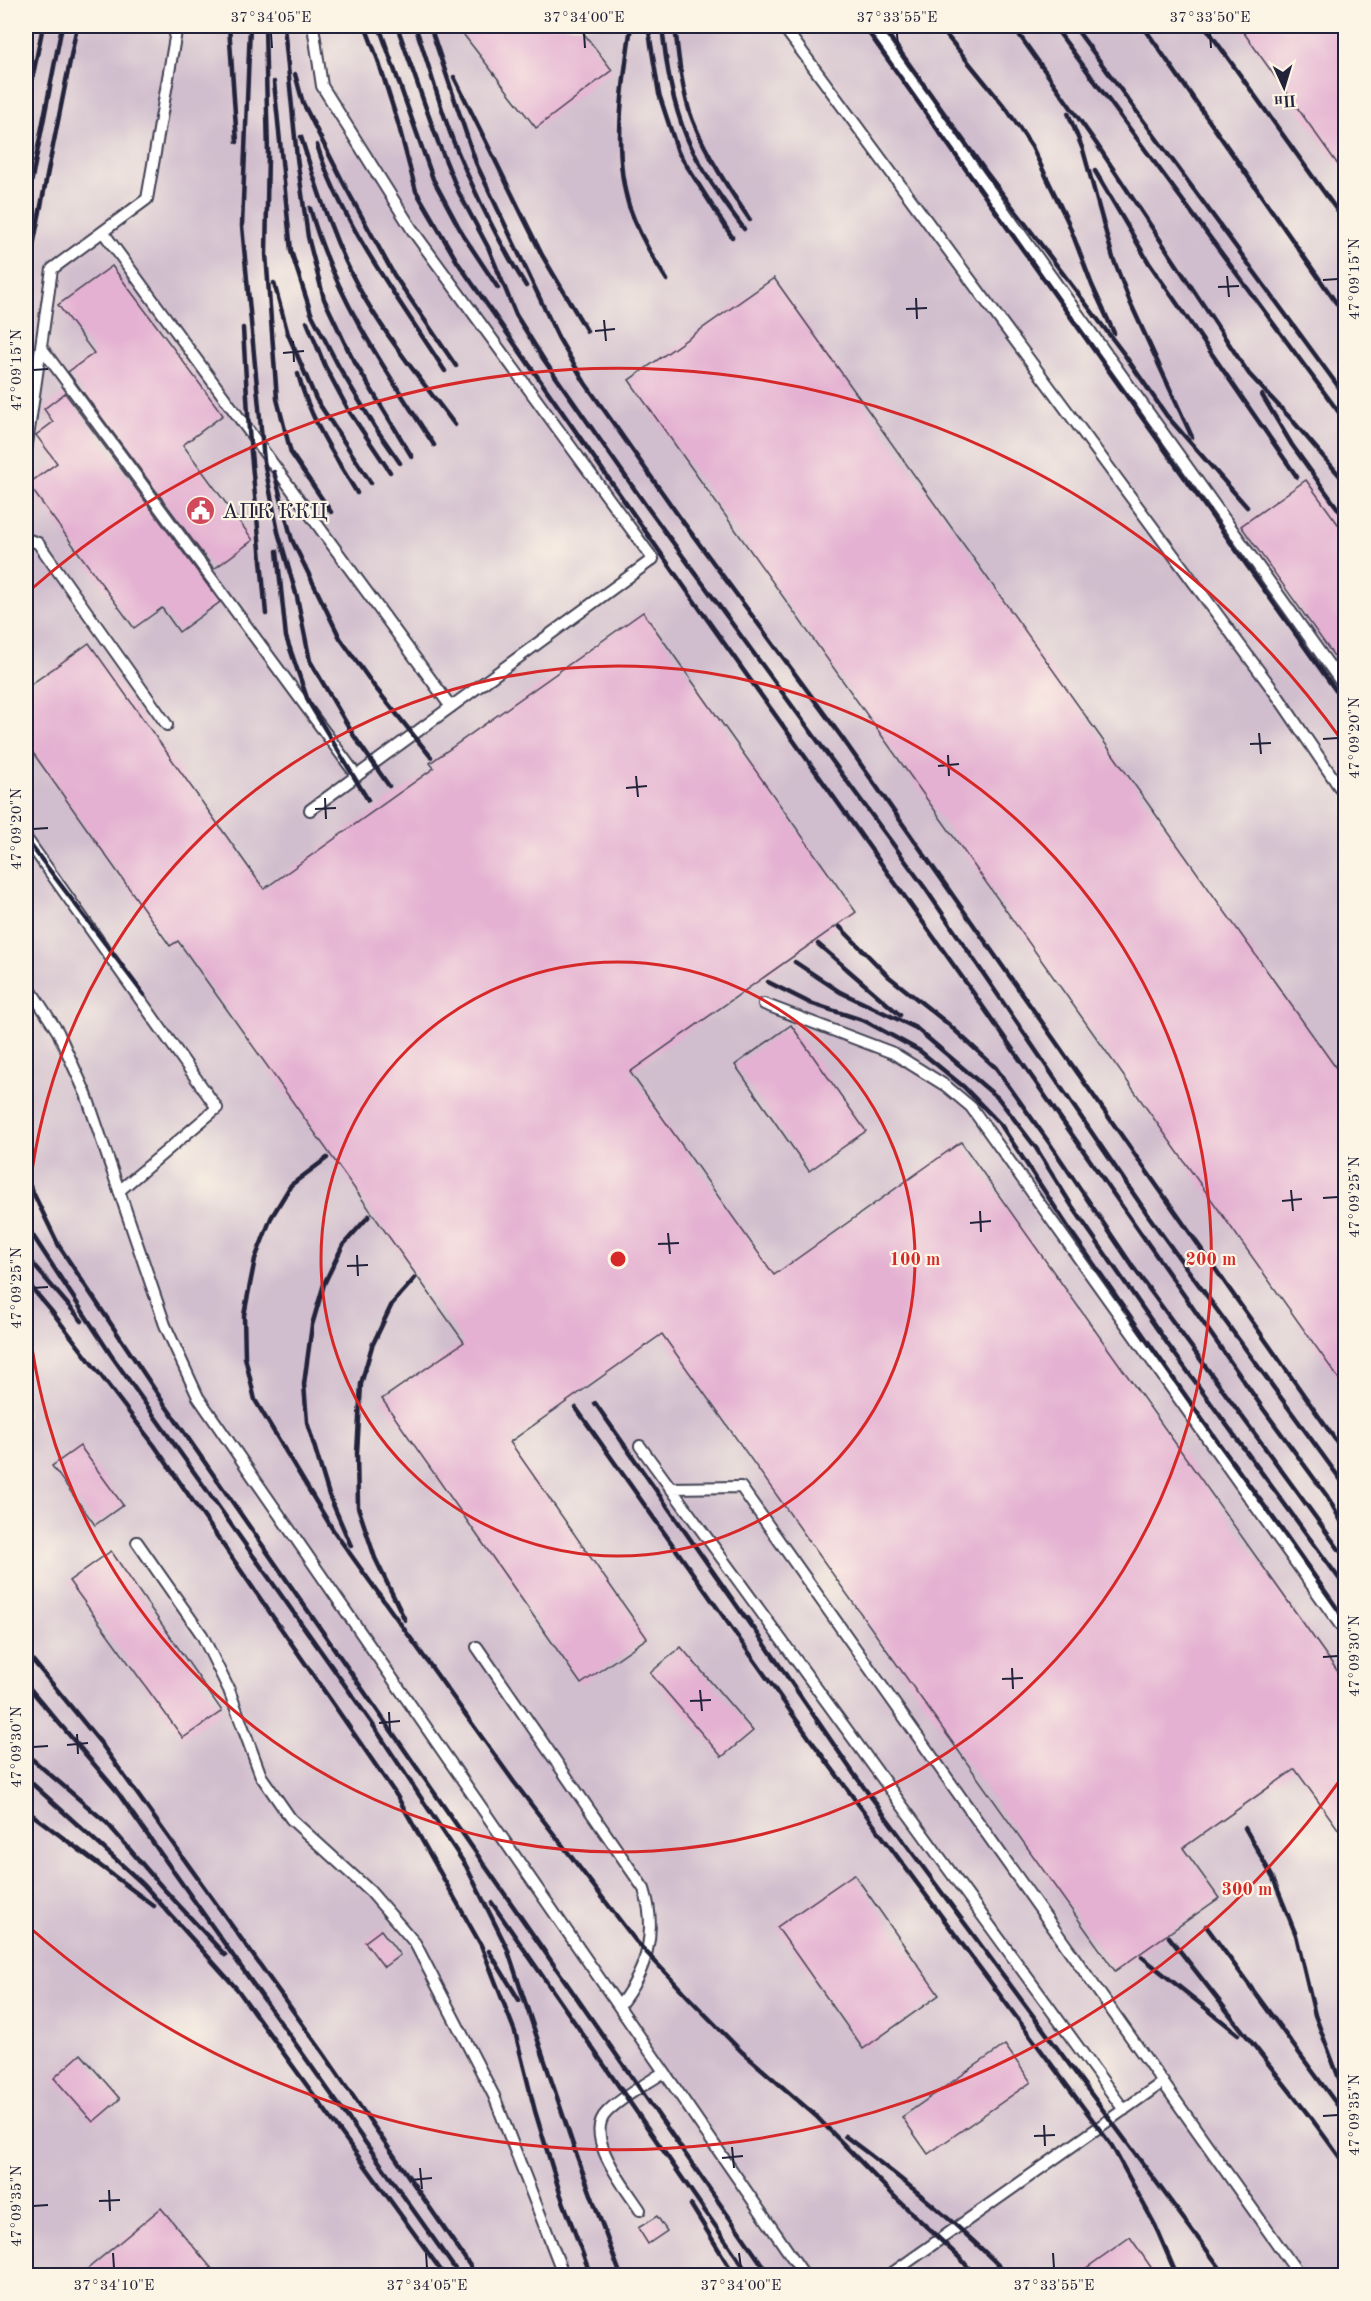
<svg xmlns="http://www.w3.org/2000/svg" width="1371" height="2301" font-family="'Old Standard TT',serif">
  <rect width="100%" height="100%" fill="#fcf5e5"/>
  <filter id="ink" filterUnits="userSpaceOnUse"><feTurbulence type="fractalNoise" baseFrequency=".0167" numOctaves="2"/><feDisplacementMap in="SourceGraphic" scale="12" xChannelSelector="R" yChannelSelector="G"/><feConvolveMatrix kernelMatrix="1 2 1 2 8 2 1 2 1" color-interpolation-filters="sRGB"/></filter>
  <filter id="wash" filterUnits="userSpaceOnUse"><feTurbulence type="fractalNoise" baseFrequency=".008" numOctaves="4" result="noise"/><feDisplacementMap in="SourceGraphic" scale="24" xChannelSelector="R" yChannelSelector="G"/><feGaussianBlur stdDeviation="1.35" result="paint"/><feColorMatrix in="noise" values="0 0 0 0 0 0 0 0 0 0 0 0 0 0 0 0 0 1.4 0 .05"/><feComposite in="paint" operator="in"/></filter>
  <g filter="url(#wash)">
    <rect width="100%" height="100%" fill="#f3ecd2"/>
    <path fill="#d0bdcd" d="M26 26H1345V2275L26 2276Z"/>
    <g id="blocks">
      <path fill="#e4b1d2" d="M457 26H578L612 70 536 128Z
        M1239 26H1346V176Z
        M112 266 223 415 183 445 253 540 214 569 68 372 94 353 58 305Z
        M774 278 1346 1082V1389L629 380Z
        M65 393 220 602 179 632 162 608 134 628 28 484 57 463 36 435 53 422 44 409Z
        M1306 480 1346 535V673L1241 526Z
        M643 612 856 912 630 1072 774 1275 961 1142 1346 1683V1840L1295 1769 1183 1848 1219 1898 1115 1971 662 1334 510 1442 647 1638 581 1684 382 1399 464 1342 178 941 170 946 26 743V688L89 643 264 889 434 768 430 763Z
        M791 1025 866 1131 809 1171 735 1065Z
        M80 1446 123 1505 95 1525 52 1466Z
        M111 1551 222 1711 183 1738 69 1581Z
        M681 1647 753 1731 722 1757 650 1673Z
        M854 1874 939 1995 863 2049 777 1927Z
        M381 1930 400 1955 384 1967 365 1942Z
        M1005 2045 1031 2082 928 2154 902 2117Z
        M81 2054 120 2099 93 2122 54 2078Z
        M161 2208 218 2276H79Z
        M657 2216 667 2231 648 2244 638 2228Z
        M1130 2237 1157 2276H1075Z"/>
    </g>
  </g>
  <g filter="url(#ink)">
    <use href="#blocks" fill-opacity="0" stroke="#414052" stroke-width="1.5"/>
    <g fill="none" stroke-linecap="round" stroke-linejoin="round">
      <defs>
        <path id="service" d="M783 26 1279 698 1346 797
          M872 26 1346 689
          M103 232 451 707
          M41 347 357 776
          M26 451 52 269 147 199 177 26
          M26 539 38 543 167 725
          M310 810 653 559 413 231 322 86 313 26
          M26 838 217 1108 119 1191
          M26 983 58 1032 86 1094 165 1325 198 1397 805 2276
          M764 1004 893 1053 946 1086 971 1107 1346 1633
          M640 1446 1124 2110
          M670 1488 741 1487 1300 2276
          M137 1542 202 1635 229 1690 261 1776 291 1819 370 1891 415 1943 494 2096 564 2276
          M477 1647 644 1889C658 1932 646 1972 619 2006
          M640 2210C626 2188 582 2136 607 2112 623 2096 645 2085 664 2072
          M888 2276 1163 2082"/>
      </defs>
      <use href="#service" stroke="#414052" stroke-width="14"/>
      <use href="#service" stroke="#fff" stroke-width="10"/>
      <path stroke="#22223b" stroke-width="4.5" d="M229 26 237 142
        M250 26 242 226 264 461 278 532 297 597 310 661 354 736 389 786
        M265 26 268 155 266 254 277 399 291 453 331 512
        M284 26 297 158 308 237 324 299 351 356 412 457
        M365 26 378 60 398 123 416 191 458 263 704 615 972 991 1264 1410 1327 1496 1346 1530
        M379 26 433 179 463 235 498 288
        M397 26 438 142 458 191 488 247 516 315 544 360 647 507 925 888 1150 1218 1346 1487
        M415 26C429 64 439 105 454 143 474 192 498 241 526 286
        M430 26 476 163 558 337 585 383 678 515 843 739 1346 1455
        M631 26C623 81 612 151 629 206 638 232 652 257 667 280
        M648 26 659 94 678 152 732 237
        M662 26C666 63 672 103 687 138 701 171 723 200 744 229
        M675 26C678 54 682 94 693 121 707 156 729 189 750 220
        M864 26 1346 705
        M882 26 986 172 1124 354 1167 416 1247 507
        M939 26 1008 111 1032 147 1068 222 1092 285 1114 333
        M1013 26 1096 143 1249 374 1292 420 1346 483
        M1054 26 1346 422
        M1074 26 1346 397
        M1143 26 1346 317
        M1205 26 1346 223
        M295 74 303 103 345 186 394 275 456 366
        M454 77 542 255 587 331
        M274 82 291 251 311 313 339 367 375 427 400 463
        M26 109 43 26
        M1068 113 1083 150 1113 258 1130 302 1192 437
        M301 137C318 192 336 249 365 299 391 343 424 384 455 425
        M317 145C343 227 399 299 445 371
        M1095 171 1149 263 1297 477
        M310 208C334 295 385 370 434 445
        M26 209 62 26
        M26 281 77 26
        M274 283 288 334 316 399 371 483
        M307 322 325 366 349 411 390 472
        M243 328 249 431 266 614
        M298 374C309 417 334 455 357 493
        M1262 395 1292 445 1346 520
        M274 472 292 540 340 638 374 686 431 757
        M277 551 286 637 308 701 368 800
        M26 839 144 995
        M840 927 888 976 947 1023 996 1068 1050 1144 1133 1267 1346 1559
        M818 944 900 1015
        M795 962 840 992 916 1028 998 1098 1036 1148 1072 1206 1169 1346 1346 1588
        M768 982 810 1003 865 1021 920 1051 964 1087 1001 1125 1070 1230 1220 1445 1285 1534 1339 1611 1346 1626
        M327 1158 291 1185 271 1218 255 1259 244 1315 245 1357 255 1400 333 1530 514 1782 635 1940 689 1998 742 2052 816 2116 897 2199 962 2260 975 2276
        M26 1178 59 1246 165 1405 770 2276
        M26 1225 111 1355 371 1722 466 1866 507 1948 575 2151 621 2276
        M26 1256 82 1321
        M26 1281 53 1313 154 1445 397 1796 481 1945 515 2032 535 2111 560 2193 591 2276
        M595 1403 751 1626
        M576 1408 810 1739 1112 2146 1155 2225 1177 2276
        M351 1546 329 1495 307 1422 304 1384 312 1325 324 1284 343 1245 369 1216
        M747 1618 854 1774 1226 2276
        M405 1620 375 1558 358 1507 357 1453 361 1384 372 1346 392 1304 415 1278
        M26 1652 100 1742 324 2054 477 2276
        M26 1684 115 1789 460 2276
        M26 1754 107 1823 162 1887 225 1955
        M26 1778 143 1884 237 1989 445 2276
        M26 1810 154 1906
        M1245 1828 1273 1878 1296 1935 1315 2015 1346 2097
        M492 1903 750 2276
        M1206 1926 1346 2117
        M1169 1937 1314 2122 1346 2166
        M489 1951 519 2000
        M1142 1957 1238 2034
        M845 2136C903 2179 959 2224 1009 2276
        M691 2205 735 2276"/>
    </g>
  </g>
  <path fill="none" stroke="#22223b" stroke-width="2" d="M271 33 272 48M584 33 585 48M897 33 898 48M1210 33 1211 48M1227 276 1229 297M1323 280 1338 279M1218 287 1239 286M916 298 917 319M906 309 927 308M604 320 606 341M595 331 615 329M293 341 294 362M283 353 304 351M33 370 48 369M1259 733 1261 754M1323 739 1338 738M1250 744 1271 743M948 755 949 776M938 766 959 764M636 776 638 797M626 788 647 786M325 798 326 819M315 809 336 808M33 829 48 828M1291 1190 1293 1211M1323 1198 1338 1197M1282 1201 1302 1199M980 1211 981 1232M970 1223 991 1221M668 1233 670 1254M658 1244 679 1243M357 1255 358 1276M347 1266 368 1265M33 1288 48 1287M1323 1657 1338 1656M1012 1668 1013 1689M1002 1679 1023 1678M700 1690 702 1711M690 1701 711 1700M389 1712 390 1733M379 1723 400 1721M77 1734 78 1754M67 1745 88 1743M33 1747 48 1746M1323 2116 1338 2115M1044 2125 1045 2146M1034 2136 1055 2135M732 2147 734 2168M722 2158 743 2156M420 2168 422 2189M411 2180 432 2178M109 2190 110 2211M99 2201 120 2200M33 2206 48 2205M113 2253 114 2268M426 2253 427 2268M739 2253 741 2268M1053 2253 1054 2268"/>
  <g fill="none" stroke="#d62828" stroke-width="3">
    <circle cx="618" cy="1259" r="297"/>
    <path d="M26 1233A593 593 0 1 1 26 1285"/>
    <path d="M1343 1776A890 890 0 0 1 28 1926M28 592A890 890 0 0 1 1343 742"/>
  </g>
  <defs>
    <symbol id="civic-disc" viewBox="-11 -11 22 22"><circle r="9.5" fill="#d1495b" stroke="#fcf5e5"/><path d="M-.6-6.5H3V-4.5H.6V-3L4-1V1h2V6H-6V1h2V-1L-.6-3ZM-1.2 2.5V6h2.4V2.5Z" fill="#fff"/></symbol>
  </defs>
  <g fill-rule="evenodd">
    <use href="#civic-disc" x="184" y="494" width="33" height="33"/>
  </g>
  <g text-anchor="middle" stroke-width="4.5" stroke-linejoin="round" paint-order="stroke">
    <g font-size="22" fill="#22223b" stroke="#fcf5e5" text-anchor="start">
      <text x="222" y="518">АПК ККЦ</text>
    </g>
  </g>
  <circle cx="618" cy="1259" r="9" fill="#d62828" stroke="#fcf5e5" stroke-width="3"/>
  <g font-size="18" text-anchor="middle" font-weight="bold" fill="#d62828" stroke="#fcf5e5" stroke-width="4.5" stroke-linejoin="round" paint-order="stroke">
    <text x="915" y="1265">100 m</text>
    <text x="1211" y="1265">200 m</text>
    <text x="1247" y="1895">300 m</text>
  </g>
  <rect width="1371" height="2301" fill="none" stroke="#fcf5e5" stroke-width="66"/>
  <g transform="translate(1284 87) rotate(176)" stroke="#fcf5e5" stroke-width="4.5" paint-order="stroke">
  <path d="M0-4.5L10 22L0 15L-10 22Z" fill="#22223b"/>
  <text y="-9" font-size="16" font-weight="bold" text-anchor="middle" fill="#22223b">Пн</text>
  </g>
  <rect x="33" y="33" width="1305" height="2235" fill="none" stroke="#22223b" stroke-width="2"/>
  <g font-size="15" text-anchor="middle" fill="#22223b">
    <text x="271" y="22">37°34'05"E</text>
    <text x="584" y="22">37°34'00"E</text>
    <text x="897" y="22">37°33'55"E</text>
    <text x="1210" y="22">37°33'50"E</text>
    <text transform="translate(1354 279) rotate(-90)" y="5">47°09'15"N</text>
    <text transform="translate(16 370) rotate(-90)" y="5">47°09'15"N</text>
    <text transform="translate(1354 738) rotate(-90)" y="5">47°09'20"N</text>
    <text transform="translate(16 829) rotate(-90)" y="5">47°09'20"N</text>
    <text transform="translate(1354 1197) rotate(-90)" y="5">47°09'25"N</text>
    <text transform="translate(16 1288) rotate(-90)" y="5">47°09'25"N</text>
    <text transform="translate(1354 1656) rotate(-90)" y="5">47°09'30"N</text>
    <text transform="translate(16 1747) rotate(-90)" y="5">47°09'30"N</text>
    <text transform="translate(1354 2115) rotate(-90)" y="5">47°09'35"N</text>
    <text transform="translate(16 2206) rotate(-90)" y="5">47°09'35"N</text>
    <text x="114" y="2290">37°34'10"E</text>
    <text x="427" y="2290">37°34'05"E</text>
    <text x="741" y="2290">37°34'00"E</text>
    <text x="1054" y="2290">37°33'55"E</text>
  </g>
</svg>
